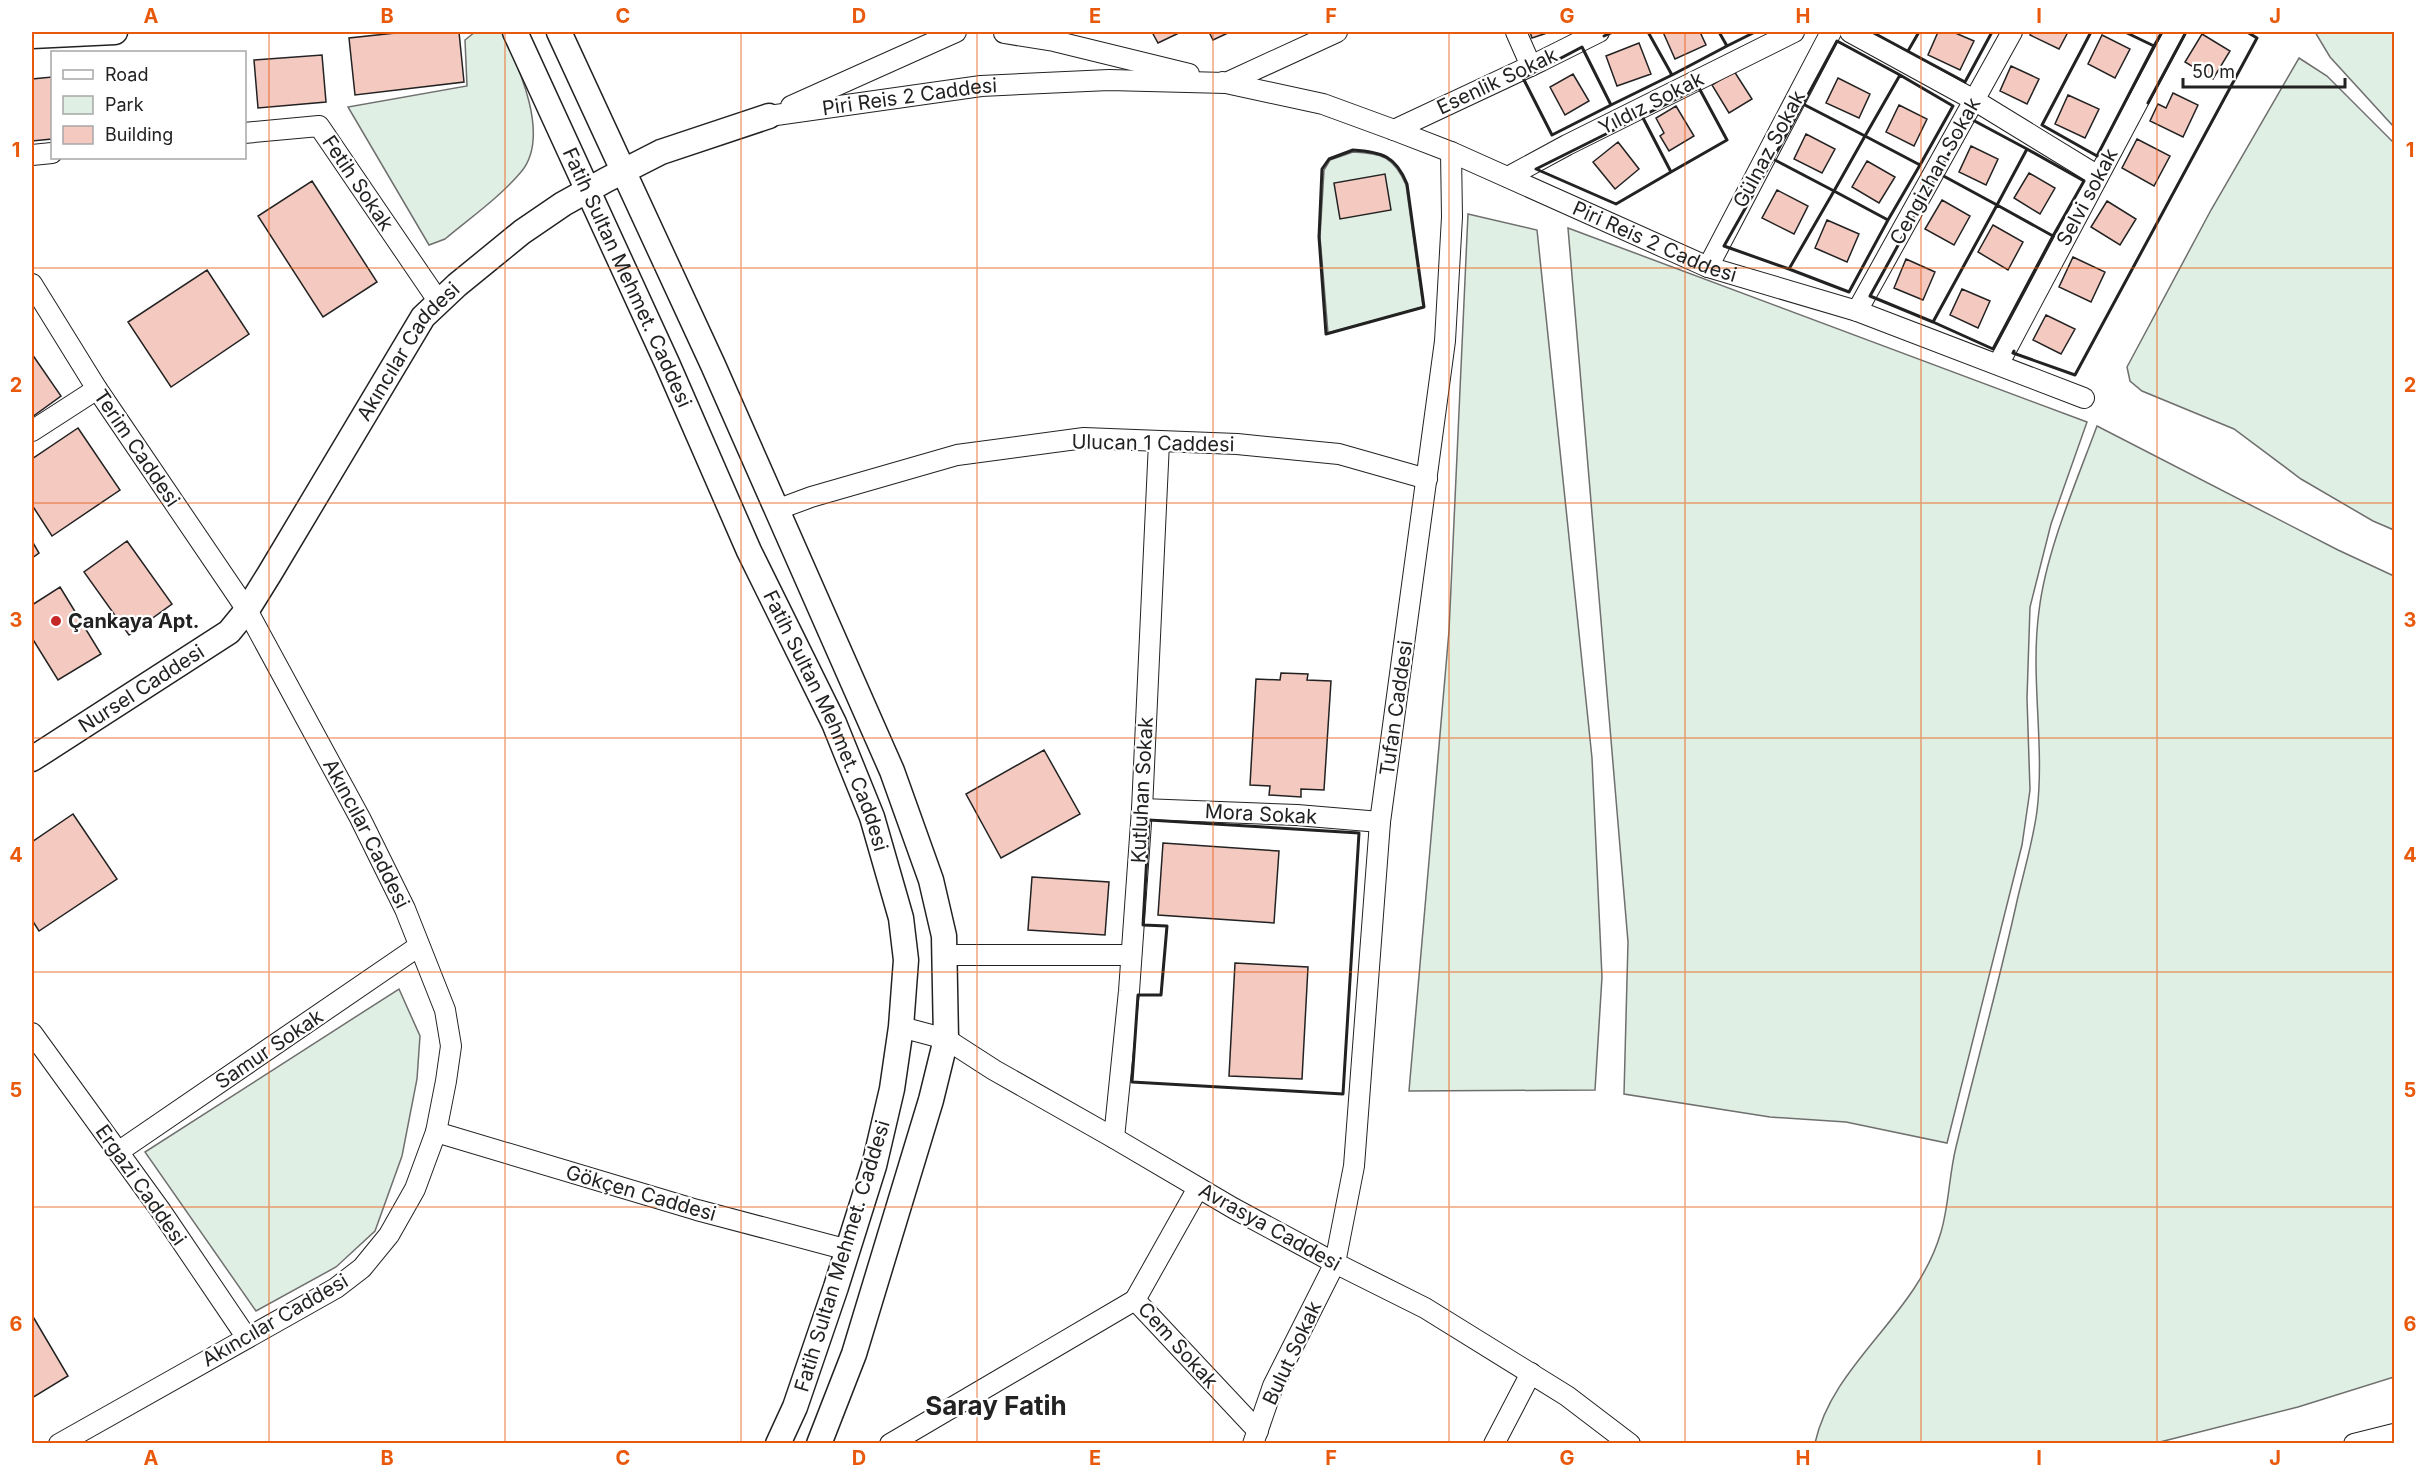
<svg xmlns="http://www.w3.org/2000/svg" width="2426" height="1475" font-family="Inter,sans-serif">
  <rect width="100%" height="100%" fill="#fff"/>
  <path fill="#e0efe3" stroke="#6f6f6f" stroke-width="1.5" d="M475 32H502C519 67 551 137 521 172 500 197 470 218 445 239L429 245 348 107 467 86 465 40Z
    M2315 32H2394V127L2330 57Z
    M2299 58 2327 76 2394 143V530L2373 521 2301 479 2234 429 2142 391 2130 381 2127 367 2211 210Z
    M1353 152C1382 153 1394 157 1406 185L1423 307 1328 333 1320 237 1324 170 1330 160Z
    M1468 214 1537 230 1592 758 1602 977 1595 1090 1409 1091 1449 631Z
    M1568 228 2087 422 2051 524 2030 607 2027 698 2030 790 2022 845 1947 1143 1846 1122 1770 1117 1624 1094 1628 942Z
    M2097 426 2338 550 2394 576V1377L2298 1407 2156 1443H1815C1833 1362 1917 1316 1941 1232 1949 1205 1949 1175 1956 1147 1976 1065 1999 983 2017 901 2024 871 2033 841 2037 811 2045 745 2030 677 2039 611 2046 551 2076 483 2097 426Z
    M399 989 420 1036 417 1079 402 1156 375 1231 336 1267 256 1311 145 1152Z"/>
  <path fill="#f3c9c0" stroke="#222" stroke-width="1.5" d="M405 32H459L464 82 355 95 349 38Z
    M1152 32H1181L1158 43Z
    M1209 32H1230L1213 40Z
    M1530 32H1550L1532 38Z
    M1663 32H1700L1706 45 1675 59Z
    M1938 32H1953L1974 41 1960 70 1928 55Z
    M2032 32H2068L2059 49 2030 35Z
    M2202 34 2230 51 2213 79 2185 62Z
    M2102 35 2130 49 2115 78 2088 64Z
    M1639 43 1651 74 1617 86 1606 56Z
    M322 55 326 102 258 108 254 60Z
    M2011 66 2039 79 2027 104 2000 91Z
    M1734 71 1752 99 1729 113 1712 85Z
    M1573 74 1589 101 1565 115 1550 87Z
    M52 77V139L32 141V79Z
    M1838 78 1870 94 1859 118 1826 103Z
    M2173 93 2198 105 2183 137 2150 121 2158 104 2166 108Z
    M2068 95 2099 109 2085 138 2055 124Z
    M1899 105 1927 119 1914 146 1886 132Z
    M1676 106 1694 136 1669 151 1660 136 1664 133 1656 118Z
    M1806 134 1835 149 1822 173 1794 159Z
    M2137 139 2170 156 2154 186 2122 168Z
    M1618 142 1639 169 1615 189 1593 162Z
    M1971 146 1998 159 1986 185 1959 172Z
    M1867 161 1895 177 1879 203 1852 187Z
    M2029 173 2055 188 2040 214 2014 198Z
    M1385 174 1391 210 1340 219 1334 183Z
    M312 181 377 282 323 317 258 216Z
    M1777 190 1808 206 1794 234 1762 218Z
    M1942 200 1970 216 1954 245 1925 229Z
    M2107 201 2136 219 2120 245 2091 227Z
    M1827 220 1859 234 1847 262 1815 248Z
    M1993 225 2023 242 2008 270 1978 252Z
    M2073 257 2105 272 2091 302 2059 287Z
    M1906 259 1935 272 1923 300 1894 288Z
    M207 270 249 334 171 387 128 322Z
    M1962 289 1990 301 1978 328 1950 315Z
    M2046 315 2075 329 2061 354 2033 340Z
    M32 354 61 396 32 417Z
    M78 428 120 490 52 536 32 505V459Z
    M32 541 39 553 32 558Z
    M127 541 172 604 129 635 84 572Z
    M60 587 101 654 58 680 32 638V605Z
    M1281 673 1308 674 1307 680 1331 681 1324 790 1301 789V797L1269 795 1270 786 1250 785 1256 679 1280 680Z
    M1044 750 1080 814 1001 858 966 794Z
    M73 814 117 879 39 931 32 920V842Z
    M1163 843 1279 851 1274 923 1158 915Z
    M1032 877 1109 882 1105 935 1028 930Z
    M1235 963 1308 967 1302 1079 1229 1076Z
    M32 1315 68 1376 32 1398Z"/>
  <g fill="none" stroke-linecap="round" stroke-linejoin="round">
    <defs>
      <g id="minor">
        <path d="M1516 32 1531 66"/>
        <path d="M1850 32 1974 100 2098 176"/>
        <path d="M1004 33 1054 41 1189 74"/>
        <path d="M1223 82 1226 83 1337 32"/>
        <path d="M791 106 956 32"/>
        <path id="s1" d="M769 116 981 86 1109 80 1226 83 1323 104 1394 130 1451 152 1708 267 1857 311 2084 398"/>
        <path d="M1394 130 1541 61 1599 32"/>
        <path d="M244 133 319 126 439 302"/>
        <path d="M32 155 52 153"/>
        <path d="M1508 177 1567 145 1794 32"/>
        <path d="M1708 267 1831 32"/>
        <path id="s2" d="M32 284 97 389 247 610 360 818 405 909 445 1010 451 1046 446 1081 436 1132 415 1189 389 1235 362 1268 336 1288 59 1444"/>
        <path d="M1857 311 2012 32"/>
        <path d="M1999 363 2175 32"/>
        <path d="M32 431 97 389"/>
        <path d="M776 510 811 497 957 455 1084 438 1237 444 1339 454 1427 479"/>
        <path d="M1142 809 1297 815 1380 822"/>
        <path d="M945 955H1131"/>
        <path d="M901 1027 946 1039 994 1070 1114 1138 1233 1208 1335 1263 1425 1308 1567 1396 1630 1444"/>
        <path d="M32 1033 161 1211 247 1338"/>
        <path d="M436 1132 697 1210 848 1250"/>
        <path d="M1114 1138 1129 991 1142 809 1159 442"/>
        <path d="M118 1152 419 946"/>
        <path d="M1198 1188 1135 1300 1258 1431"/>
        <path d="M890 1444 1135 1300"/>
        <path d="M1253 1444 1273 1386 1335 1263 1354 1166 1380 822 1445 341 1452 217 1451 152"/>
        <path d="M1494 1444 1531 1373"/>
        <path d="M2354 1444 2394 1434"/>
      </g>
      <g id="tertiary">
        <path id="s3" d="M515 32 667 363 749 551 834 723 872 817 901 918 906 960 901 1027 892 1089 874 1166 836 1287 795 1407 778 1444"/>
        <path d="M559 32 713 365 892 771 931 880 944 936 946 1039 931 1100 854 1354 819 1444"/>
        <path d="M32 36 115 32"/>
        <path id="s4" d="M32 759 229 632 247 610 270 573 423 317 457 285 522 232 563 204 606 180 661 152 769 116"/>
      </g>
    </defs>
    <use href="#minor" stroke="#222" stroke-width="22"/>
    <use href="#tertiary" stroke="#222" stroke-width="27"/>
    <use href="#minor" stroke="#fff" stroke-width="20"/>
    <use href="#tertiary" stroke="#fff" stroke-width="24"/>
    <path stroke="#222" stroke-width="3" d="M1872 32 1965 82 1992 32
      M2091 32 2042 125 2097 156 2154 46 2125 32
      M1604 36 1613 32
      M1837 41 1900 75 1865 136 1803 104Z
      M1726 45 1727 46 1755 32
      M2152 45 2154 46 2162 32
      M1582 47 1611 105 1552 135 1523 78Z
      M1908 51 1919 32
      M1671 74 1672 75 1727 46 1719 32
      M1900 75 1953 106 1920 165 1865 136Z
      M1699 88 1727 140 1671 172 1642 116Z
      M2148 103 2186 32
      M1611 104V105L1672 75 1648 32
      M1803 104 1865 136 1834 191 1773 159Z
      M1642 116 1671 172 1616 204 1536 169Z
      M1969 118 2027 149 1997 205 1938 173Z
      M1865 136 1920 165 1888 220 1834 191Z
      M2027 149 2084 181 2053 236 1997 205Z
      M1353 150C1382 152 1396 156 1407 184L1424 307 1326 334 1319 237 1322 169 1329 159Z
      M1773 159 1834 191 1789 269 1724 246Z
      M1938 173 1997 205 1933 322 1870 296Z
      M1834 191 1888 220 1849 292 1789 269Z
      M1997 205 2053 236 1993 349 1933 322Z
      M2014 351 2013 353 2075 375 2257 38 2247 32
      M1149 820 1359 833 1343 1094 1132 1082 1138 995H1161L1167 926 1143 925Z"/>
  </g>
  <path fill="none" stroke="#e8590c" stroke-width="1.5" stroke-opacity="0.55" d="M269 32V1444M505 32V1444M741 32V1444M977 32V1444M1213 32V1444M1449 32V1444M1685 32V1444M1921 32V1444M2157 32V1444M32 268H2394M32 503H2394M32 738H2394M32 972H2394M32 1207H2394"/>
  <circle fill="#c62828" stroke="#fff" stroke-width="2" cx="56" cy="621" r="6"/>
  <g text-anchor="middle" stroke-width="4.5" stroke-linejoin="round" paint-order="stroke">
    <g font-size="20" fill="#222" stroke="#fff">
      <text transform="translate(1497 81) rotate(-25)" y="7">Esenlik Sokak</text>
      <text dy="7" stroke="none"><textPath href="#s1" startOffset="142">Piri Reis 2 Caddesi</textPath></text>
      <text transform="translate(1651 103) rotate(-27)" y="7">Yıldız Sokak</text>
      <text transform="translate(1769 149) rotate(-62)" y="7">Gülnaz Sokak</text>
      <text transform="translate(1935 171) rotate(-61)" y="7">Cengizhan Sokak</text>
      <text transform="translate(358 183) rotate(56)" y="7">Fetih Sokak</text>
      <text transform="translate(2087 197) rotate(-62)" y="7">Selvi sokak</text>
      <text dy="7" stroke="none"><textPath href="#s1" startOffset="918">Piri Reis 2 Caddesi</textPath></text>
      <text dy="7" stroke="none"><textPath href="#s3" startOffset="270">Fatih Sultan Mehmet. Caddesi</textPath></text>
      <text dy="7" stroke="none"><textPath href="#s4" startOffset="568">Akıncılar Caddesi</textPath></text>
      <text transform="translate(1153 443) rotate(1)" y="7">Ulucan 1 Caddesi</text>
      <text transform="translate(137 448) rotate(56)" y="7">Terim Caddesi</text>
      <text dy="7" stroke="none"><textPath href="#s4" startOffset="130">Nursel Caddesi</textPath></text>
      <text transform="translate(1396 708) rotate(-82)" y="7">Tufan Caddesi</text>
      <text dy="7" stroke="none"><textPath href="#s3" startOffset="756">Fatih Sultan Mehmet. Caddesi</textPath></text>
      <text transform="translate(1142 790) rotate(-87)" y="7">Kutluhan Sokak</text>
      <text transform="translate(1261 814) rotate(3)" y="7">Mora Sokak</text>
      <text dy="7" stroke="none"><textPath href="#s2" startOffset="644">Akıncılar Caddesi</textPath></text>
      <text transform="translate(269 1049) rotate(-34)" y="7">Samur Sokak</text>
      <text transform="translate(141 1185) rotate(55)" y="7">Ergazi Caddesi</text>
      <text transform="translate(641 1193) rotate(16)" y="7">Gökçen Caddesi</text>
      <text transform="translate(1270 1227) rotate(29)" y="7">Avrasya Caddesi</text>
      <text transform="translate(842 1256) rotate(-73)" y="7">Fatih Sultan Mehmet. Caddesi</text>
      <text transform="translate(275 1320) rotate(-30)" y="7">Akıncılar Caddesi</text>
      <text transform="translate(1178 1345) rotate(48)" y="7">Cem Sokak</text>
      <text transform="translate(1292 1353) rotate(-65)" y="7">Bulut Sokak</text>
    </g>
    <g font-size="20" font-weight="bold" fill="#222" stroke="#fff" text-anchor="start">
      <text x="68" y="628">Çankaya Apt.</text>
    </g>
    <g font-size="26" font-weight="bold" fill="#222" stroke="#fff">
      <text x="996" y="1415">Saray Fatih</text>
    </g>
  </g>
  <rect width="2426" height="1475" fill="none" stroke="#ffffff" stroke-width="66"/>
  <rect x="51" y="51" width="195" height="108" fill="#ffffff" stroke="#a7a7a7" stroke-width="1.5"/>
  <rect x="63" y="70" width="30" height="9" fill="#ffffff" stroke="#a7a7a7" stroke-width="1.5"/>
  <text x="105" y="81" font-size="18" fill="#222222">Road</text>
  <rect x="63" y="96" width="30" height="18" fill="#e0efe3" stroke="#a7a7a7" stroke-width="1.5"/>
  <text x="105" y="111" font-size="18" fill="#222222">Park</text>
  <rect x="63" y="126" width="30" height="18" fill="#f3c9c0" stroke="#a7a7a7" stroke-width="1.5"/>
  <text x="105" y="141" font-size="18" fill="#222222">Building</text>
  <path d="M2183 78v9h162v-9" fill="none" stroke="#222222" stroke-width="3"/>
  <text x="2192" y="78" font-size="18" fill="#222222" stroke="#ffffff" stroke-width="4.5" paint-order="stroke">50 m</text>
  <rect x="33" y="33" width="2360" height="1409" fill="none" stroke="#e8590c" stroke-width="2"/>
  <g font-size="20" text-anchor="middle" font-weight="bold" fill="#e8590c">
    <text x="151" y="23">A</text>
    <text x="387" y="23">B</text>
    <text x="623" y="23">C</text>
    <text x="859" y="23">D</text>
    <text x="1095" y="23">E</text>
    <text x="1331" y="23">F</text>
    <text x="1567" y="23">G</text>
    <text x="1803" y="23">H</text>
    <text x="2039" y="23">I</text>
    <text x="2275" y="23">J</text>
    <text x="16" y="157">1</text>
    <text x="2410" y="157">1</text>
    <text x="16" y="392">2</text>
    <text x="2410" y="392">2</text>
    <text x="16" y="627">3</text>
    <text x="2410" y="627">3</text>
    <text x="16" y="862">4</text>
    <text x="2410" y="862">4</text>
    <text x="16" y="1097">5</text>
    <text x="2410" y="1097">5</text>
    <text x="16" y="1331">6</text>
    <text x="2410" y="1331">6</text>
    <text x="151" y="1465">A</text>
    <text x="387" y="1465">B</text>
    <text x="623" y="1465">C</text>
    <text x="859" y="1465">D</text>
    <text x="1095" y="1465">E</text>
    <text x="1331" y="1465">F</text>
    <text x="1567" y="1465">G</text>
    <text x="1803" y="1465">H</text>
    <text x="2039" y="1465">I</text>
    <text x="2275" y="1465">J</text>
  </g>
</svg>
